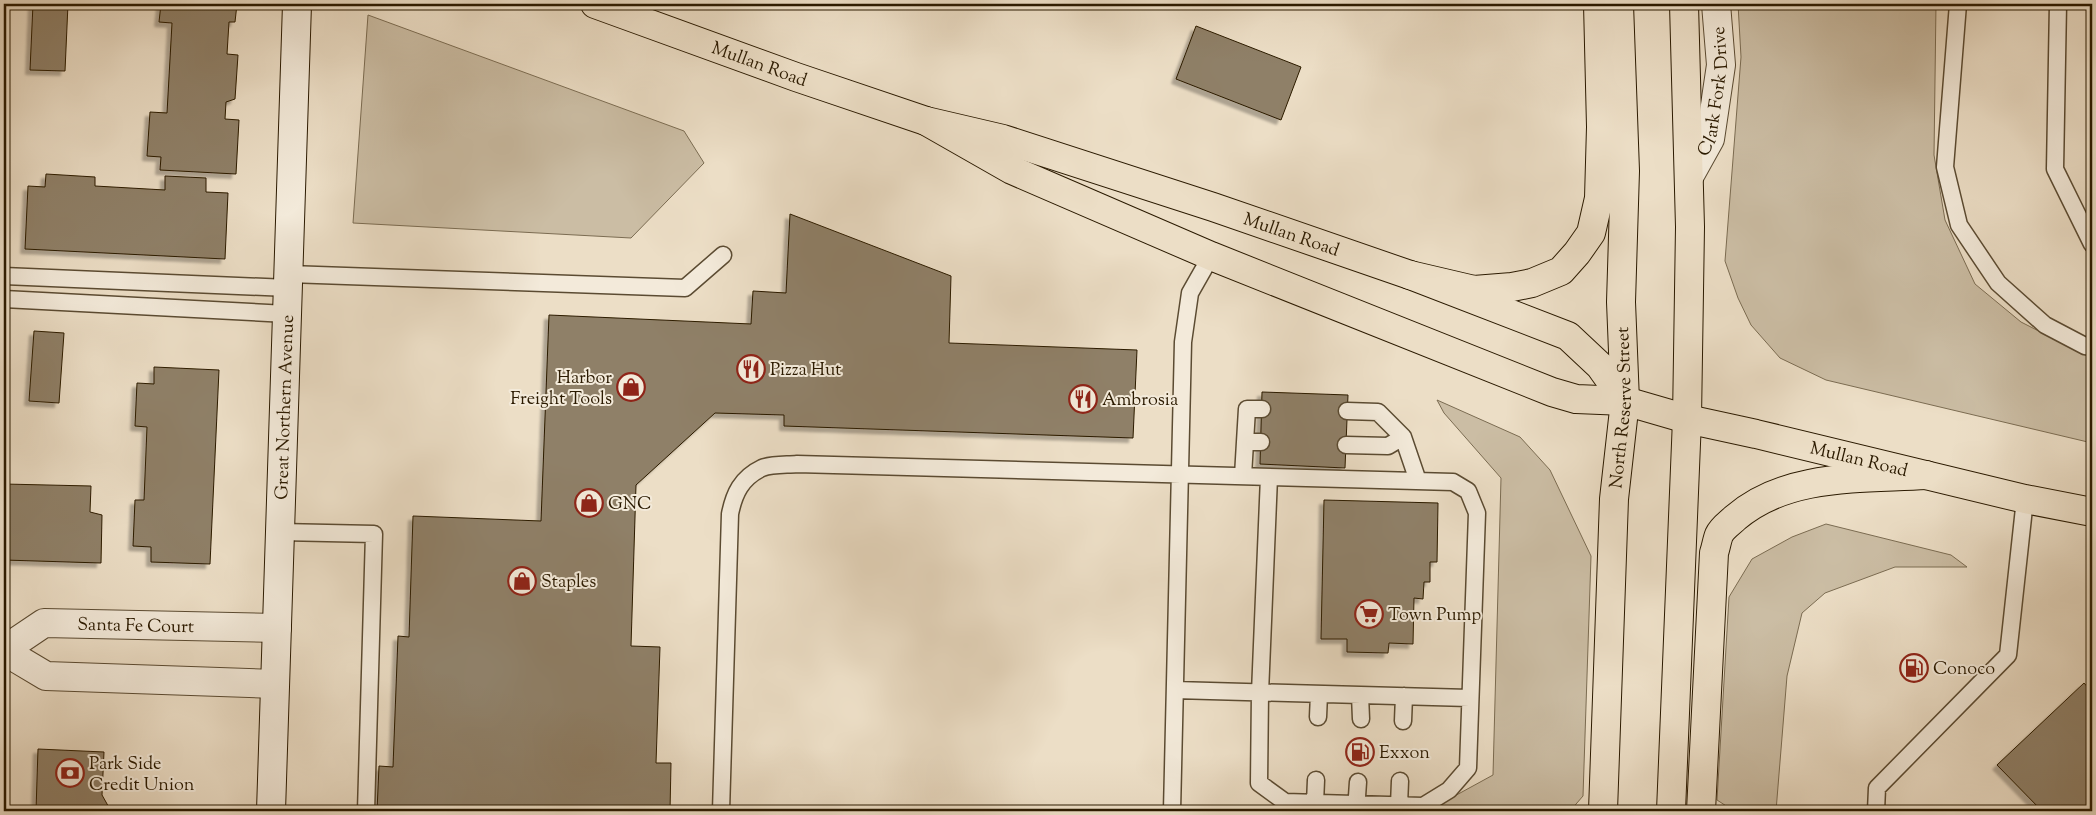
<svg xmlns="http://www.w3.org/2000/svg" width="2096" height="815" font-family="'Sorts Mill Goudy',serif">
  <defs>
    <filter id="shadow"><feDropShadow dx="-4.5" dy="4.5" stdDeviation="1" flood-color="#0004"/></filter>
  </defs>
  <rect width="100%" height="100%" fill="#ecdec6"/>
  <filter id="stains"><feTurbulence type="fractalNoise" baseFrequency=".004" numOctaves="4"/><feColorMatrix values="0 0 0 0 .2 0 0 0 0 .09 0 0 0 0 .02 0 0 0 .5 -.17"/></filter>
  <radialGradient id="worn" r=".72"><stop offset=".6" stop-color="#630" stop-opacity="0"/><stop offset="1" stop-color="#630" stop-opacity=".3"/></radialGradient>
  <path fill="#cbbda4" stroke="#7b6c52" d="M1738 4H1936L1934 155 1945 220 1975 284 2021 322 2080 352 2092 356V443L1826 380 1780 358 1751 325 1738 298 1725 261 1741 57Z
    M368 15 684 131 704 163 631 238 353 223Z
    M1437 400 1520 437 1550 470 1591 556 1583 796 1570 811H1439L1440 804 1493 775 1501 478 1444 413Z
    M1826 524 1951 555 1967 567H1895L1825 593 1802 613 1787 676 1776 811H1734L1717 800 1729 597 1752 559 1792 537Z"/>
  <path fill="#8f8067" stroke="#2b1a00" filter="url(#shadow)" d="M33 4H68L65 71 30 70Z
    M161 4H237L235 22H229L227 54 238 55 235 99 226 102 225 119 239 120 236 174 160 170 161 157 147 156 150 112 167 113 172 23 159 22Z
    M1196 26 1301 67 1281 120 1176 79Z
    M46 174 95 177V186L165 190V176L206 178V192L228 193 225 259 25 249 28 186 45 187Z
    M790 214 951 276 949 343 1137 350 1133 438 784 426V415L715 413 636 485 631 646 660 647 656 763H671L670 811H377L379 766 393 767 398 636 409 637 413 516 541 521 549 315 751 324 753 291 786 293Z
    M34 331 64 333 59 403 29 401Z
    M154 367 219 370 210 564 151 562V547L133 546 135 500H144L147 427 135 426 137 383 154 384Z
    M1262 392 1348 395 1345 468 1260 464Z
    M4 484 91 486 90 512 102 515 101 563 4 560Z
    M1324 500 1438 503 1437 562H1430V582H1424L1423 599 1414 598 1413 644 1389 643 1388 653 1347 652V639H1321Z
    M2084 683 2092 692V811H2042L1997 765Z
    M38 749 104 752 102 795 111 811H36Z"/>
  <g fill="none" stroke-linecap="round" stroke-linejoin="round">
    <defs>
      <path id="lane" d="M1958 4 1945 167 1959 225 1998 283 2045 325 2085 346 2092 347
        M2058 4 2055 169 2092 244
        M289 274 685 288 723 255
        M4 276 288 288
        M4 299 287 314
        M1347 411 1378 412 1403 437
        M1245 442 1247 409H1262
        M1346 445 1388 446 1403 437 1418 481
        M1243 476 1245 442H1261
        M280 532 374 534 366 811
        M1175 690 1469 698
        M1360 695 1361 719
        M1318 717 1319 694
        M1403 721 1404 696
        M1315 803 1316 780
        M1399 805 1400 781
        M721 811 730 514C734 494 741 478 762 468 771 464 787 465 797 464L1453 482 1468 491 1477 513 1468 768 1449 790 1423 806 1285 802 1259 783 1260 693 1269 477
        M1172 811 1183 342 1190 293 1211 256
        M1356 811 1358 782
        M1876 811 1877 788 2008 655 2025 499"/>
      <g id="street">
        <path id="s1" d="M1690 175 1710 139 1721 65 1716 4"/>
        <path id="s2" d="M4 650 44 623 277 628"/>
        <path d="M4 651 46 676 275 684"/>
      </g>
      <g id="secondary">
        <path id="s3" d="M271 811 297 4"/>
      </g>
      <g id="primary">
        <path id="s4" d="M595 4 796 77 926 121 1003 139 1213 207 1410 275 1568 336 1600 366 1625 401"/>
        <path id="s5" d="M926 121 1012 170 1211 256 1552 392 1576 399 1625 401 1687 419 1756 434 2025 499 2092 512"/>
      </g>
      <g id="highway">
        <path d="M1410 275 1474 290 1512 287 1532 283 1561 271 1577 253 1591 233 1599 198 1601 127 1598 4"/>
        <path id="s6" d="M1603 811 1614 499 1625 401 1621 302 1625 171 1619 4"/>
        <path d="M1671 811 1687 419 1690 227 1684 4"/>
        <path d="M1701 811 1714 553C1716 547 1717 540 1719 535 1722 528 1730 523 1735 518 1787 473 1862 479 1926 475"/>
      </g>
    </defs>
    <use href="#lane" stroke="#5b4b32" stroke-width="19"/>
    <use href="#street" stroke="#5b4b32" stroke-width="30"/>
    <use href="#secondary" stroke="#2b1a00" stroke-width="30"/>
    <use href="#primary" stroke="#2b1a00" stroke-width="30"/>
    <use href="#highway" stroke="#2b1a00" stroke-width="30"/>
    <use href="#lane" stroke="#f3eada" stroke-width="16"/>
    <use href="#street" stroke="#f3eada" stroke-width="28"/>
    <use href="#secondary" stroke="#f3eada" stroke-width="28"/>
    <use href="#primary" stroke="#ecdec6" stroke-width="28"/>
    <use href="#highway" stroke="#ecdec6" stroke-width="28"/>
  </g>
  <defs>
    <symbol id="restaurant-ring" viewBox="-11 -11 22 22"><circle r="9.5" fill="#f3eada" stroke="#8f2418" stroke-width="1.5"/><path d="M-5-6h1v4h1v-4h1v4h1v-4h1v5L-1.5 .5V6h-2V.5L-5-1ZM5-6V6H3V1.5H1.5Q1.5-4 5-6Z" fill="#8f2418"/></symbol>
    <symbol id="shop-ring" viewBox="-11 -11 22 22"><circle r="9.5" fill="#f3eada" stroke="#8f2418" stroke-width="1.5"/><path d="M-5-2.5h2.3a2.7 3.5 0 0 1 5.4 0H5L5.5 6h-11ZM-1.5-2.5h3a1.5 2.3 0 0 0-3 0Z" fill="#8f2418"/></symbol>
    <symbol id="supermarket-ring" viewBox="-11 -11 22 22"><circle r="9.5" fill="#f3eada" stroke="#8f2418" stroke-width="1.5"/><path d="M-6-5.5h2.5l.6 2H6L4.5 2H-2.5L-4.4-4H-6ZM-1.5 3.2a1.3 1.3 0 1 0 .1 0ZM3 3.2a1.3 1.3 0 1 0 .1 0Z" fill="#8f2418"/></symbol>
    <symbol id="fuel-ring" viewBox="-11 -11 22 22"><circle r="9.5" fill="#f3eada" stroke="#8f2418" stroke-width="1.5"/><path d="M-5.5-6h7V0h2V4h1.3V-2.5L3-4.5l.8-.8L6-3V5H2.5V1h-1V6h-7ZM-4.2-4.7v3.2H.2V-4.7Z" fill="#8f2418"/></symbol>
    <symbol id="bank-ring" viewBox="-11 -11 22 22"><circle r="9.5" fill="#f3eada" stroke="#8f2418" stroke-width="1.5"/><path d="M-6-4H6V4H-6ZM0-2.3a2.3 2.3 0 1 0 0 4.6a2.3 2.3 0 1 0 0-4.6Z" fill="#8f2418"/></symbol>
  </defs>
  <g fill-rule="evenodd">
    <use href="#restaurant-ring" x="735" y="353" width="32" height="32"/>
    <use href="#shop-ring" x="615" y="371" width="32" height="32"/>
    <use href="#restaurant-ring" x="1067" y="383" width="32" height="32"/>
    <use href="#shop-ring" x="573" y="487" width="32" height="32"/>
    <use href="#shop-ring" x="506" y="565" width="32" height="32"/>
    <use href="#supermarket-ring" x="1353" y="598" width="32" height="32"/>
    <use href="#fuel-ring" x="1898" y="652" width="32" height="32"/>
    <use href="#fuel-ring" x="1344" y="736" width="32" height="32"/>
    <use href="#bank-ring" x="54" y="757" width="32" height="32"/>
  </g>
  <g text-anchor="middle" stroke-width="4" stroke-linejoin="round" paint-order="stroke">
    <g font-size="18" fill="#2b1a00" stroke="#f3eada">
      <text dy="6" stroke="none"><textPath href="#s4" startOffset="175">Mullan Road</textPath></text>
      <text dy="6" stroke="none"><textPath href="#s1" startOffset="89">Clark Fork Drive</textPath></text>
      <text dy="6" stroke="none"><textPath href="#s4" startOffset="734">Mullan Road</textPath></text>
      <text dy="6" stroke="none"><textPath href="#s6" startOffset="404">North Reserve Street</textPath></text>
      <text dy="6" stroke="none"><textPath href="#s3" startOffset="404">Great Northern Avenue</textPath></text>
      <text dy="6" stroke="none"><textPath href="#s5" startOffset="998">Mullan Road</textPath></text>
      <text dy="6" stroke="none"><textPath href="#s2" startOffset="140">Santa Fe Court</textPath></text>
    </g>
    <g font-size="18" fill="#2b1a00" stroke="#f3eada" text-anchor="start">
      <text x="770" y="375">Pizza Hut</text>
      <text x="612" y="383" text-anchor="end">Harbor<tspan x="612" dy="21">Freight Tools</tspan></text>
      <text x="1102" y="405">Ambrosia</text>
      <text x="608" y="509">GNC</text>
      <text x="541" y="587">Staples</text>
      <text x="1388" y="620">Town Pump</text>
      <text x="1933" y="674">Conoco</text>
      <text x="1379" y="758">Exxon</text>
      <text x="89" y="769">Park Side<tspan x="89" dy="21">Credit Union</tspan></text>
    </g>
  </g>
  <rect width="2096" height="815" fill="none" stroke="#ecdec6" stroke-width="20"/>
  <rect x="5" y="5" width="2086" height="805" fill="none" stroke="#2b1a00" stroke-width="2.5"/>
  <rect x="10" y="10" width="2076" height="795" fill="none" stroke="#2b1a00"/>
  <rect width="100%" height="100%" filter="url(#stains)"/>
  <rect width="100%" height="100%" fill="url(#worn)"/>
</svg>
